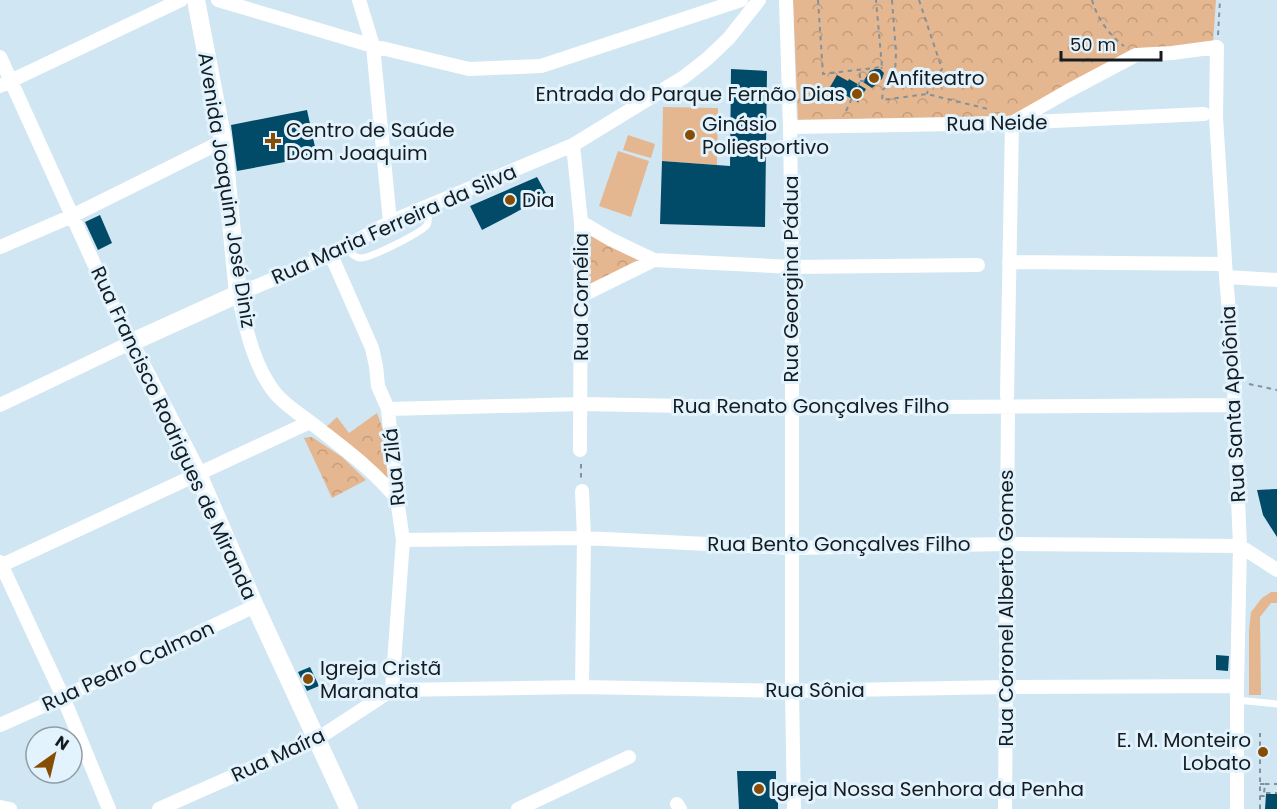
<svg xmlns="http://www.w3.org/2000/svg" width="1277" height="809" font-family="Poppins,sans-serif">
  <defs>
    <pattern id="park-crowns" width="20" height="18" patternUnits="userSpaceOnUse" patternTransform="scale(1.5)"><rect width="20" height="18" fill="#e5b790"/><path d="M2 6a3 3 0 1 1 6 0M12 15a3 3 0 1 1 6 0" fill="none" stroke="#c49d7c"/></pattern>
  </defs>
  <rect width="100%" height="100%" fill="#d1e6f3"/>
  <path fill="#e5b790" d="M663 107 718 108 717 165 662 161Z
    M628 135 655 144 651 158 623 150Z
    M618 151 649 161 631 217 599 206Z
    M1271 592H1277V603H1271L1260 617 1261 695H1249V630L1251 612 1262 598Z"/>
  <path fill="url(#park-crowns)" d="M793 0H1216L1213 43 1142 50 1016 116 933 119 798 120Z
    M590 235 643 258 595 284H590L589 279 587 242V236Z
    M377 413C386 434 388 456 389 479H385L324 429 337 417 349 433Z
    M312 437 342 457 366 480 332 498 304 438Z"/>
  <path fill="#014a68" d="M731 69 767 71 765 227 660 224 662 161 730 166Z
    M875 69H880L884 73 882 79 872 88 863 82 870 71Z
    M837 75 848 81 849 79 866 89 858 102 830 87Z
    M307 110 317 156 237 171 231 125Z
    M537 177 547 195 511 215 482 230 470 206Z
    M100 215 112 243 98 250 85 222Z
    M1277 489V537L1263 515 1257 490Z
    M1216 655 1229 656 1228 671 1216 670Z
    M310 667 319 686 307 691 298 672Z
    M737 771H776V784H778V809H739Z
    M1266 794H1277V809H1265Z"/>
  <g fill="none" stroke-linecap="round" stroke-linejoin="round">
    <path stroke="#82929c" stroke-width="2" stroke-dasharray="4.5 4.5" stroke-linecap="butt" d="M818 0 823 74 882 67 876 0
      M892 0 896 53 895 75 883 90 882 100 927 94 988 109
      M919 0 942 69 928 89 927 94
      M1092 0C1097 18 1109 35 1124 46
      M1218 35 1220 0
      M860 81H870L880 72 882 67
      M846 111 860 81V70
      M1249 384 1277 390
      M581 464V479
      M1260 784H1265L1264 793
      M1265 784H1277
      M1260 796H1264V793H1277
      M1260 809V733"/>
    <path stroke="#fff" stroke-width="7" d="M345 247C349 251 353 257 360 258 369 259 421 233 427 225 430 219 428 212 427 206
      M1237 700 1277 704"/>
    <path stroke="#fff" stroke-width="14" d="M218 0 373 46 469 69 541 66 741 0
      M359 0 373 46 390 222
      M786 0 790 127 792 267V691L794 809
      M0 57 130 343 0 405
      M0 86 181 0
      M790 127 1012 123 1204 114
      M573 145 581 222 580 450
      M581 222 610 239 654 260 792 267 978 265
      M0 247 72 216 223 141
      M331 255 372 348 376 366 378 386 388 409 397 499 403 540 392 690
      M1009 262 1225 264
      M1226 277 1277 280
      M581 296 654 260
      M1007 396 1012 123 1068 91 1136 55 1172 53 1217 47 1216 117 1226 277 1235 380 1234 405 1240 546 1237 686V809
      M388 409 581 404 792 408 1234 405
      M582 491 584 538 582 687
      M397 499C374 470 343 448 314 425 301 415 286 406 275 393 253 365 246 328 238 294L331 255 390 222 573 145 684 77 707 59 729 38 759 0
      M403 540 584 538 792 548 1006 544 1240 546 1277 570
      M0 562 63 697 109 809
      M0 566 310 422
      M392 690 582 687 792 691 1005 687 1237 686
      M0 725 63 697 255 606
      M677 804 680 809
      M0 807 10 809
      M159 809 317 739 392 690
      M518 809 629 757
      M1005 809 1008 406"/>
    <path stroke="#fff" stroke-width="18" d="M196 0 223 141 238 294 130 343 198 474 255 606 349 809"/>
  </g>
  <g fill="#874d04" stroke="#e2f3fd" stroke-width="2">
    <circle cx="874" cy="78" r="6"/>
    <circle cx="857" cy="94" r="6"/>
    <circle cx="690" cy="135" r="6"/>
    <path d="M270 132h6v6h6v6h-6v6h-6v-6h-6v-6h6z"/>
    <circle cx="510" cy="200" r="6"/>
    <circle cx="308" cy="679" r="6"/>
    <circle cx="1263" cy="752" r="6"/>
    <circle cx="759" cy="789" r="6"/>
  </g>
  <g text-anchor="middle" stroke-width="6" stroke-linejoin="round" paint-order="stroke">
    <g font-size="20" fill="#141c21" stroke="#e2f3fd" text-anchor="start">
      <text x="886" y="85">Anfiteatro</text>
      <text x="845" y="101" text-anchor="end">Entrada do Parque Fernão Dias</text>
      <text x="702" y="131">Ginásio<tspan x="702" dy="23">Poliesportivo</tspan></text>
      <text x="286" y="137">Centro de Saúde<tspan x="286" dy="23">Dom Joaquim</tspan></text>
      <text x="522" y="207">Dia</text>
      <text x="320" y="675">Igreja Cristã<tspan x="320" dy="23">Maranata</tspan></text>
      <text x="1251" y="747" text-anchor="end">E. M. Monteiro<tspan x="1251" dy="23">Lobato</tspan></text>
      <text x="771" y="796">Igreja Nossa Senhora da Penha</text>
    </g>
    <g font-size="20" fill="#141c21" stroke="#e2f3fd">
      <text transform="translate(997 123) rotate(-1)" y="7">Rua Neide</text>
      <text transform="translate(227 190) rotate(81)" y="7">Avenida Joaquim José Diniz</text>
      <text transform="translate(394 224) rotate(-24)" y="7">Rua Maria Ferreira da Silva</text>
      <text transform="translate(791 279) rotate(-90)" y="7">Rua Georgina Pádua</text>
      <text transform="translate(581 297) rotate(-90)" y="7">Rua Cornélia</text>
      <text transform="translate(1233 404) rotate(-93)" y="7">Rua Santa Apolônia</text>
      <text x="811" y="413">Rua Renato Gonçalves Filho</text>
      <text transform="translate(174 433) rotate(65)" y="7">Rua Francisco Rodrigues de Miranda</text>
      <text transform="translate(394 467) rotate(-96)" y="7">Rua Zilá</text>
      <text x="839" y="551">Rua Bento Gonçalves Filho</text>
      <text transform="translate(1006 608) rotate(-90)" y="7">Rua Coronel Alberto Gomes</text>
      <text transform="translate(128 666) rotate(-25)" y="7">Rua Pedro Calmon</text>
      <text x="815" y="697">Rua Sônia</text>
      <text transform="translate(278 755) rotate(-25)" y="7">Rua Maíra</text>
    </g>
  </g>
  <g transform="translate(54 755) rotate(34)"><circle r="28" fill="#e2f3fd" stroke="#909da5" stroke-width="1.5"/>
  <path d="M0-4.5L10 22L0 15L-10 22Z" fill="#874d04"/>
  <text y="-9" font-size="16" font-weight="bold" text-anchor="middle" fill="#141c21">N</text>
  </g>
  <path d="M1061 51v9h100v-9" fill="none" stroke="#141c21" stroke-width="3"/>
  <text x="1070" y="51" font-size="18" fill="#141c21" stroke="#e2f3fd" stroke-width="4.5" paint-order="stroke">50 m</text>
</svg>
